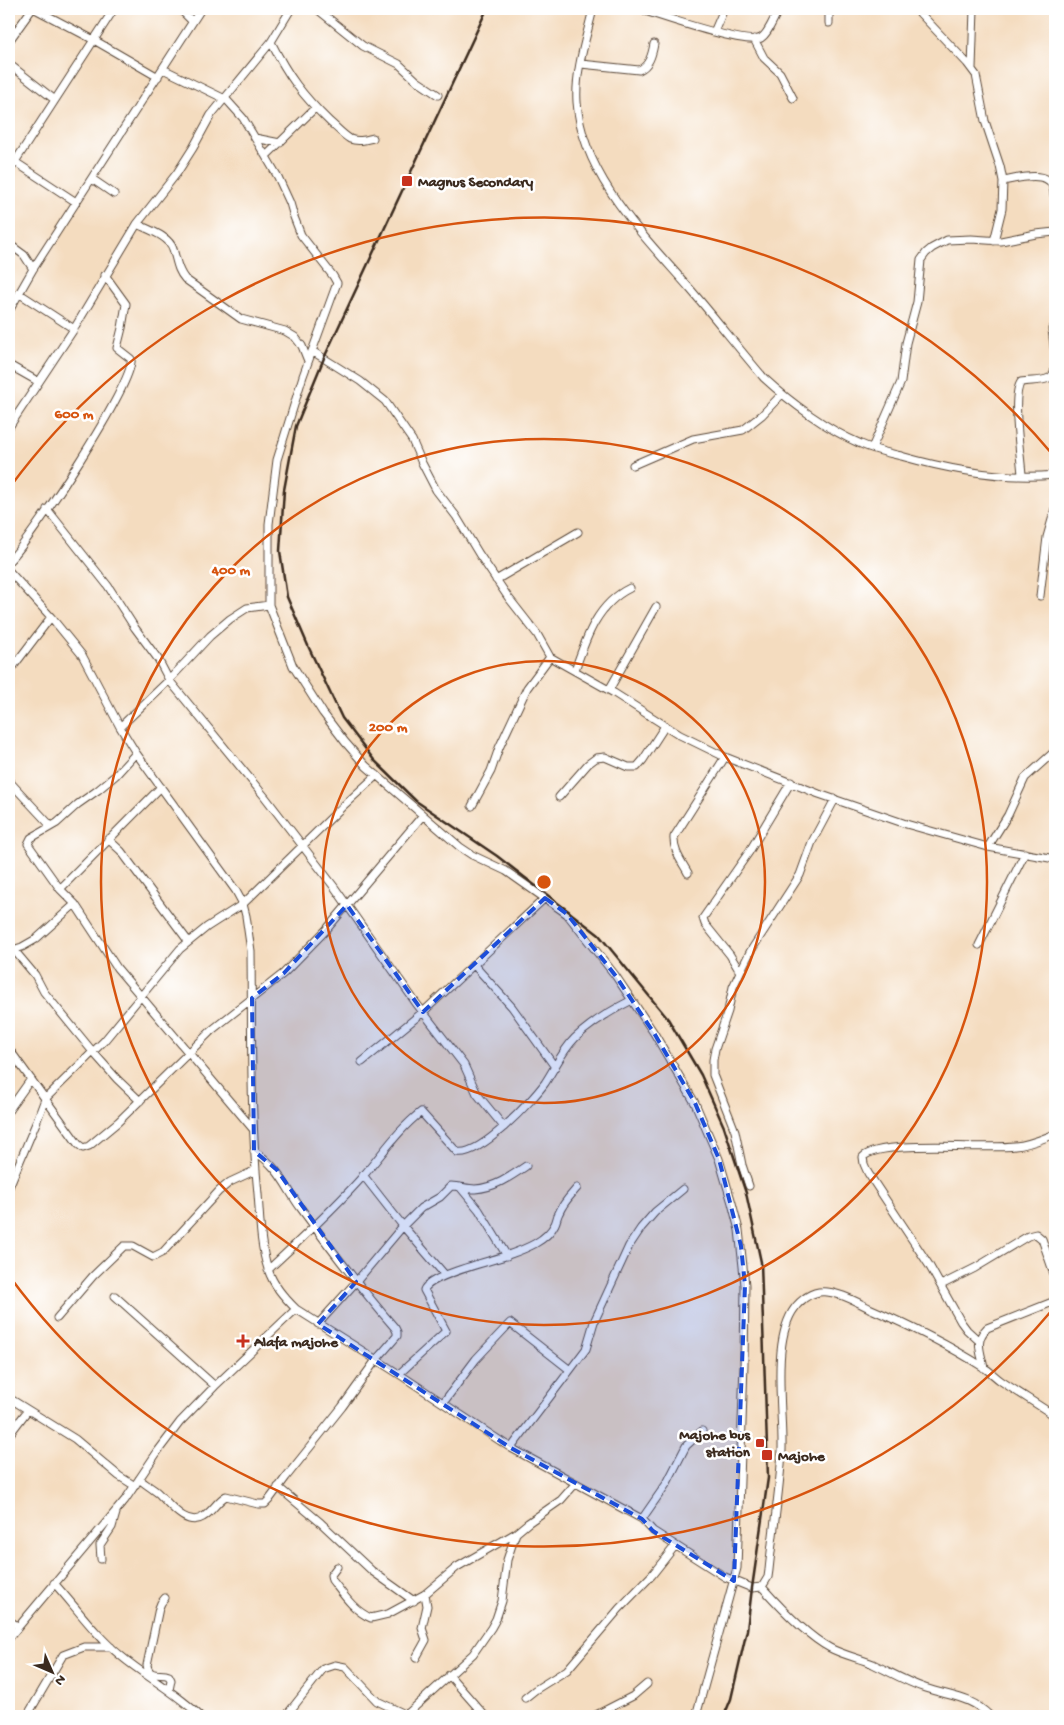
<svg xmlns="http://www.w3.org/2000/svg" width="1064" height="1725" font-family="'Gochi Hand',sans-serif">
  <rect width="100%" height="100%" fill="#fff"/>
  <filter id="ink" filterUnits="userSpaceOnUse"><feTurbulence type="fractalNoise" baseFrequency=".02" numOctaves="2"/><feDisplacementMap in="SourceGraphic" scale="10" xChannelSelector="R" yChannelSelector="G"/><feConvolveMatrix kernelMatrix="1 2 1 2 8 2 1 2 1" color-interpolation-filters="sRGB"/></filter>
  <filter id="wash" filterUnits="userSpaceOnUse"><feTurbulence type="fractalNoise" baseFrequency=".0096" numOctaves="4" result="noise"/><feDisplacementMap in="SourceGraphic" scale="20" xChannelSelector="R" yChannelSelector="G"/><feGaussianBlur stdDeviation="1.12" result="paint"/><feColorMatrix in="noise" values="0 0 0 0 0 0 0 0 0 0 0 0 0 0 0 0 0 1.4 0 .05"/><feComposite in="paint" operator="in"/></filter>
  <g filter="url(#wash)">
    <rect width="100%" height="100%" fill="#f4dcbf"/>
  </g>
  <g filter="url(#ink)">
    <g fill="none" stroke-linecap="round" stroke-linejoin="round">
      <defs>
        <path id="minor" d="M35 9 94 40 158 77
          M180 9 192 21
          M317 9 363 46 399 64 417 81 438 95
          M593 9C586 39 575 71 577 102 582 176 645 237 691 290 716 319 739 349 764 378 791 403 828 430 861 444 874 450 888 453 901 456 950 470 1004 480 1055 475
          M639 9C658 15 747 46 761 38 769 33 774 17 779 9
          M916 9 967 63 976 75 985 121 1000 166 1003 181 1002 209 994 241
          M829 23V9
          M714 32 724 9
          M754 39 764 58 780 73 793 98
          M9 41 32 9
          M271 42C288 76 302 95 330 122 336 127 343 135 350 139 358 142 365 140 373 138
          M9 64 55 100
          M581 64 639 70C649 66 652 55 654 44
          M972 68 974 9
          M163 69 225 99
          M225 98 243 118 278 177 290 203 294 217 301 235 333 276 337 283 303 376 277 460 269 524V605L293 666 323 713 345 742 366 766 460 847 472 855 506 871 567 914 615 975 654 1033 695 1103 719 1159 732 1203 739 1230 745 1285 744 1364 737 1568 696 1716
          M255 138 280 143
          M266 156 315 108
          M9 158 76 202
          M9 171 114 9
          M92 179 114 194
          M1003 181C1015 179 1046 170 1052 185 1054 189 1054 196 1055 201
          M137 224C149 230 169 236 173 249 177 261 177 270 185 279L241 319 285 331 295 337 302 346 308 361
          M9 244 24 255 33 269
          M20 294 74 329
          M9 311 33 269 201 9
          M312 351 360 381 385 401 412 440 422 463 436 490 456 516 479 554 508 597 537 634 550 657 614 693 680 735 725 757 819 794 906 824 988 847 1055 859
          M9 365 39 382
          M9 427 74 329 137 224 177 173 193 148 211 115 271 42 291 9
          M872 448 901 382 906 343 917 302 921 260 926 253 932 248 947 240 971 239 1001 241 1036 234 1055 232
          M633 465 693 439 743 430 762 415 782 394
          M1022 475C1021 457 1011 395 1021 382 1030 380 1040 382 1049 378 1060 374 1053 340 1052 329
          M47 509 108 586 135 628 158 659 169 680 265 797 335 888 416 1003 464 1065 477 1094 504 1127
          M9 561C30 541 136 381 131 359L117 348 122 328 126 304 105 275
          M9 571 51 617 82 655 120 727 136 753 236 891 243 904 246 916 251 951C252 1032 250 1113 258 1194 260 1219 260 1245 268 1269 273 1285 284 1297 296 1309L399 1374 511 1448 642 1519 653 1531 725 1577 752 1588 762 1587 768 1577 769 1570C773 1530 780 1490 782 1450 783 1410 772 1346 792 1312 798 1302 808 1294 819 1292 835 1290 855 1301 869 1308 908 1325 947 1344 983 1367 990 1371 995 1377 1001 1381 1019 1393 1037 1404 1055 1416
          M496 580 578 532
          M1040 596 1047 537 1055 509
          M575 670C586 638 597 604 630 588
          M9 672 51 617
          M609 690 656 607
          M120 727 169 680 210 636 230 619 247 608 269 605
          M136 753 116 775 98 790 78 804 57 823 31 838 28 844 60 889 75 904 117 968 253 1129
          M9 781 51 826
          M559 797 588 764 596 758 605 757 628 767H637L643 760 665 726
          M472 806 491 771 499 748 527 688 550 657
          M108 839 121 851 188 941
          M988 847 1008 815 1025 778 1055 751
          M688 873C682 862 673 851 674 837L725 757
          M60 889 161 787
          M979 945 1025 853
          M14 950 35 975 44 992 93 1052 117 1079 140 1101
          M9 951 22 947 36 939 75 904
          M473 964 512 1007 555 1067
          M740 972 730 955 705 924 703 918 749 852 791 782
          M9 1049 78 1144 83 1148 89 1146 118 1122 212 1030 284 973 326 930 423 815
          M362 1062 423 1012 545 898
          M9 1110 31 1079
          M363 1175 403 1226 445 1275
          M749 1186 742 1165 735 1131 713 1075V1060L715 1049 728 1011 733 987 740 972 750 952 800 875 812 842 835 799
          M9 1187 36 1123 45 1099 104 1041 180 949 207 927 243 904 342 807 377 775
          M460 1187 479 1210 507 1256
          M268 1270C301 1239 335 1208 364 1175 383 1153 398 1130 421 1112L457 1152C480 1157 532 1101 545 1083 555 1068 562 1051 575 1038 591 1023 612 1010 632 1000
          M941 1285 975 1268 1028 1236 1036 1234 1042 1239 1055 1277
          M115 1296 215 1386
          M57 1318 93 1276 124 1246H133L153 1257 163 1252 219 1191 230 1182 256 1170
          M318 1324 356 1282 403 1226 421 1208 440 1197 451 1186C459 1186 467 1189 475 1189 494 1188 510 1177 526 1166
          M978 1340 967 1330 961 1322 929 1265 868 1173 864 1164 863 1157C881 1139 985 1150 1015 1146 1029 1145 1042 1139 1055 1134
          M984 1368C981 1352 974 1341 987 1328L1055 1301
          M399 1374 446 1331 424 1290C429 1275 492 1261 508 1255 525 1249 547 1241 555 1224 557 1220 557 1216 559 1213 563 1203 570 1196 577 1188
          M9 1398 75 1439 119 1476 135 1486
          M443 1403 476 1359 510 1323 570 1370
          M9 1435 28 1410
          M511 1448 586 1349 594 1322 629 1246 641 1228 655 1212 683 1189
          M139 1479C145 1484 152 1488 158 1493 169 1503 186 1528 203 1517 212 1512 217 1501 226 1496L258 1504H265L269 1500 286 1477 342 1407 376 1360 397 1336V1332L395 1328C361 1289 330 1248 300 1207 284 1184 279 1167 254 1151
          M278 1487 321 1523 372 1571 414 1601
          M642 1519 667 1483 686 1446 702 1431
          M101 1559 100 1545 112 1527 116 1513
          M337 1567 331 1575 332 1580C343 1594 354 1611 371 1618L388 1614 425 1594 457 1567 516 1533
          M54 1583C76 1607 95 1635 121 1656 146 1677 176 1692 200 1716
          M762 1587C779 1606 807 1636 830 1648 843 1655 859 1658 873 1664 890 1672 907 1682 925 1688 951 1697 969 1695 990 1716
          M165 1598 161 1603 159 1608 147 1665C149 1679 161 1672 169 1676L171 1680 169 1690
          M9 1621 18 1626
          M9 1638 125 1500 158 1451 180 1422 215 1386 296 1309
          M416 1658 426 1640 422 1628 427 1606 425 1594
          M449 1675 485 1716
          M525 1698 535 1690 567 1670 619 1609 652 1575 675 1546
          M27 1716 63 1655 84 1647H111
          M286 1716 323 1669 335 1665 345 1667 377 1701 407 1715
          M405 1716 473 1654 491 1628 496 1619 502 1601 507 1560 516 1533 528 1523 561 1500 576 1483
          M594 1716 633 1696 647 1684"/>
      </defs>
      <use href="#minor" stroke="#574536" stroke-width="9"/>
      <use href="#minor" stroke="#fff" stroke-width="7"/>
      <path stroke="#3b2a1e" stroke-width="2.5" d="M487 9 324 358 296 426 284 490 280 551 287 597 309 648 342 718 374 760 416 801 497 856 599 935 668 1019 701 1075 724 1127 746 1193 761 1262 768 1478 752 1588 747 1630 731 1699 724 1716"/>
    </g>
  </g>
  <path fill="#1d4ed8" fill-opacity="0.2" stroke="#1d4ed8" stroke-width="4" stroke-dasharray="10 6" stroke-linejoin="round" d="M545 898 567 914 615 975 654 1033 695 1103 719 1159 741 1246 745 1285 734 1581 653 1531 642 1519 511 1448 318 1324 356 1282 277 1170 254 1151 252 998 284 973 347 905 423 1012Z"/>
  <g fill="none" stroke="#d7540e" stroke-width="2.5">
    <circle cx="544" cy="882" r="221"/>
    <circle cx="544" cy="882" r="443"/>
    <path d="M1053 1309A664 664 0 0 1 10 1277M10 487A664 664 0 0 1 1053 455"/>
  </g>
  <g fill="#c8321e" stroke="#fff" stroke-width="2">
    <rect x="401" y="175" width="12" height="12" rx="2.5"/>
    <path d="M240.5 1333.5h5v5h5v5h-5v5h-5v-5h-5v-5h5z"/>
    <rect x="755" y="1438" width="10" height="10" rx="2.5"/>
    <rect x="761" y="1449" width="12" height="12" rx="2.5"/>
  </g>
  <g text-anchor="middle" stroke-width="5" stroke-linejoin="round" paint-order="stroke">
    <g font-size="15" font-weight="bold" fill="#3b2a1e" stroke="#fff" text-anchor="start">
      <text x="418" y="186">Magnus Secondary</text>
      <text x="254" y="1346">Alafa majohe</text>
      <text x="750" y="1439" text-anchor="end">Majohe bus<tspan x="750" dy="17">station</tspan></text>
      <text x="778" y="1460">Majohe</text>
    </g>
  </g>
  <circle cx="544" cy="882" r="8" fill="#d7540e" stroke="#fff" stroke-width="2.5"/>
  <g font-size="15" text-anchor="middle" font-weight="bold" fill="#d7540e" stroke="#fff" stroke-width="5" stroke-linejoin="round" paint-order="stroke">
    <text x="74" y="418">600 m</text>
    <text x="231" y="574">400 m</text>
    <text x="388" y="731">200 m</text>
  </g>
  <rect width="1064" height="1725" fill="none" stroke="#fff" stroke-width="30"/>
  <g transform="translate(52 1672) rotate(135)" stroke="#ffffff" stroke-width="4" paint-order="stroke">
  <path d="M0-4L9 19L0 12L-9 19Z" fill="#3b2a1e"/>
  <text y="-8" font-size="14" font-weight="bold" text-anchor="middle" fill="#3b2a1e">N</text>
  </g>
</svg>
